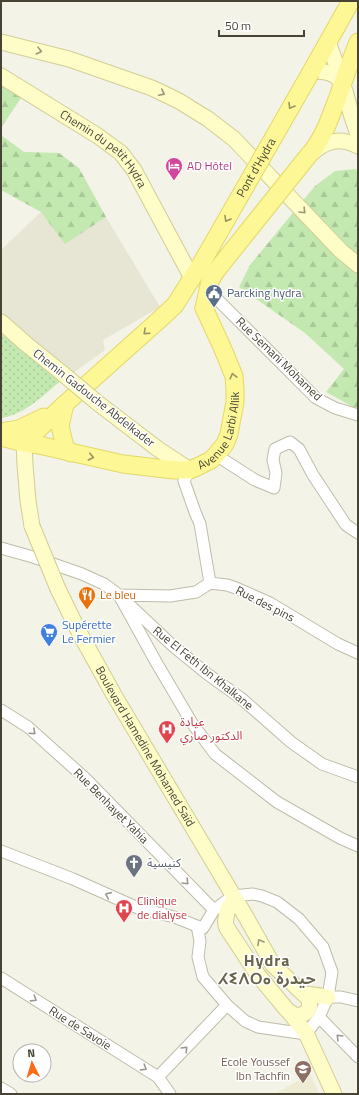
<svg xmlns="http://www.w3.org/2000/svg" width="359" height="1095" font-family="'Titillium Web','Noto Sans Arabic','Noto Sans Tifinagh',sans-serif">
  <defs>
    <pattern id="grass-dots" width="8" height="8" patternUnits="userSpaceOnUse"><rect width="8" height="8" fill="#c3e8b0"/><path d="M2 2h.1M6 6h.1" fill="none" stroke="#a9c898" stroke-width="1.8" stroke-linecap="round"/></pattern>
    <pattern id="forest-firs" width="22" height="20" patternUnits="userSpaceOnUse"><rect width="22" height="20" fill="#c3e8b0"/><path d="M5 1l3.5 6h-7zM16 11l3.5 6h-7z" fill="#a9c898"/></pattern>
  </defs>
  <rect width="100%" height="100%" fill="#f4f3e7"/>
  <path fill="#e7e6d5" d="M41 212 65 243 106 217 160 307 103 340 105 350 69 376 1 313V250Z"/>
  <path fill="#edebd1" d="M310 1074 319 1094H275Z"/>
  <path fill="url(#grass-dots)" d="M1 334 62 380C44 394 25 415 1 418Z"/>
  <path fill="url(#forest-firs)" d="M1 83 23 95 1 128Z
    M1 135 24 152 59 153 79 168 106 217 65 244 41 212 1 190Z
    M356 169 358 173V408L353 407 326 392 344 369 305 333 239 287 250 265 315 186 335 171Z"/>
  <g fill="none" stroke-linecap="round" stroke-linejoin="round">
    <defs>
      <path id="street" d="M208 290 316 398 335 408 358 415
        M216 455 255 480 274 488 276 473 273 460 275 449 290 442 299 449 313 475 346 525 358 533
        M190 470 184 481 195 512 200 524 210 583
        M1 548 33 557 82 574 104 584 119 595 173 646 206 673 242 699 291 742 322 764 358 777
        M358 653 338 644 270 603 236 588 227 585 210 583 196 592 170 596 119 595 156 662 192 723 215 754 277 802 340 838 358 846
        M1 710 28 727 86 779 214 910
        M1 851 73 879 138 908 174 917 197 926
        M253 894 262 896 277 902 299 919 323 947 332 972 328 997 319 1017 306 1034 258 1027 245 1021 227 1005 203 977 198 957 200 941 197 926 203 928 214 910 233 896Z
        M1 978 158 1077 170 1094
        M328 997H341L358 1001
        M319 1017 358 1057
        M158 1077 227 1005
        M1 1088 11 1094"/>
      <g id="secondary">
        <path d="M1 42 69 59 152 88 179 101 208 119 234 139 341 251 358 265"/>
        <path d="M328 42 343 83"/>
        <path d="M311 72C342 68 344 86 350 110 352 118 355 126 358 134"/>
        <path id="s1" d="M1 76 98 136 121 153 134 170 192 278"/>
        <path d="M312 153C326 140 340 137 358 146"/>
        <path d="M1 322 26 344 62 373"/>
        <path d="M99 404 158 449 190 470"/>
        <path d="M24 443 25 465 28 501 32 526"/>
        <path id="s2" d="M58 589 79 632 114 695 246 917 273 965 308 998C313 1009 305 1017 294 1015L287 1010 258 975 227 928C225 924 225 922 226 918 228 909 227 906 236 901"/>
        <path d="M305 994 328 997"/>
        <path d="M290 1013 306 1033 334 1094"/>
      </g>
      <g id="primary">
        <path d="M311 72 351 1"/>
        <path d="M308 156C320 143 327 127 333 110 342 87 349 64 358 42"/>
        <path d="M204 308 210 281 216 271"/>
        <path d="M65 404 60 426 65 447 71 453"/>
        <path d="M1 432 19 429 44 417"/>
        <path id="s3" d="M1 437 24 443 39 445 123 464 174 470H190L199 466 211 460 216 455 225 444 229 434 235 402V390L234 376 222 347 204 308"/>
        <path d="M24 443 65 404 159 320 175 305 201 264"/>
      </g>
    </defs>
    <use href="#street" stroke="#bfbcaa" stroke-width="13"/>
    <use href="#secondary" stroke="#d0ce95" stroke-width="17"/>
    <use href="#primary" stroke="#e3d966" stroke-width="19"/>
    <use href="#street" stroke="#fff" stroke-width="11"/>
    <use href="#secondary" stroke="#fefdc7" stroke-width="15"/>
    <use href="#primary" stroke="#fdf796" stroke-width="17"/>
    <defs>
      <path id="secondary-bridge" d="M62 373 99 404
        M32 526 58 589"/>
      <g id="primary-bridge">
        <path id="s4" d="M201 264 311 72"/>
        <path d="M216 271 308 156"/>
      </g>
    </defs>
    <use href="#secondary-bridge" stroke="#d0ce95" stroke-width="17" stroke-linecap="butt"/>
    <use href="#primary-bridge" stroke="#e3d966" stroke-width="19" stroke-linecap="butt"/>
    <use href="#secondary-bridge" stroke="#fefdc7" stroke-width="15"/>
    <use href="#primary-bridge" stroke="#fdf796" stroke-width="17"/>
  </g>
  <defs><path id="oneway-chevron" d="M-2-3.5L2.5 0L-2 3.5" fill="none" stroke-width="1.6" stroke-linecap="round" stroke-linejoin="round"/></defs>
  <g stroke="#999777">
    <use href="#oneway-chevron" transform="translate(39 51) rotate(14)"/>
    <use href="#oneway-chevron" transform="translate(162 93) rotate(27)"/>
    <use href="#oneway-chevron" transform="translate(303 211) rotate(46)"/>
    <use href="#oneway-chevron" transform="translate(260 942) rotate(-119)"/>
  </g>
  <g stroke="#999561">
    <use href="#oneway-chevron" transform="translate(291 106) rotate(121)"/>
    <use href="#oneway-chevron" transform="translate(227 219) rotate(120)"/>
    <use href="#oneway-chevron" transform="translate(146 332) rotate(138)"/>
    <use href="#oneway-chevron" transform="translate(233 376) rotate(-104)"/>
    <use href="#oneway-chevron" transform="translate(91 457) rotate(12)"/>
  </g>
  <g stroke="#9a9890">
    <use href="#oneway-chevron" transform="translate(33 732) rotate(42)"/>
    <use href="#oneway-chevron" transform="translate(186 882) rotate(46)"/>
    <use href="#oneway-chevron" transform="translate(108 895) rotate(-156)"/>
    <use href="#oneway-chevron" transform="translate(34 999) rotate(32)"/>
    <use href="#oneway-chevron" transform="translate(339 1037) rotate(-135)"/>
    <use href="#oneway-chevron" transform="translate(185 1049) rotate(-46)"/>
    <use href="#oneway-chevron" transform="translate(144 1068) rotate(32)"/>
  </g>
  <defs>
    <symbol id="hotel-pin" viewBox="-11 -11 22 30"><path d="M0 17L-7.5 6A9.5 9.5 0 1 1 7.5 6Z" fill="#d1479c" stroke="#fff"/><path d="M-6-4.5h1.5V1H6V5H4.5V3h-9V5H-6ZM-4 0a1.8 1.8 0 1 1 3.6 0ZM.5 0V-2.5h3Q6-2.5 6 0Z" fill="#fff"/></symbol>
    <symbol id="civic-pin" viewBox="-11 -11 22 30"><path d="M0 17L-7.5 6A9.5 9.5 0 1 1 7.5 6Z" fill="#5c6f8a" stroke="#fff"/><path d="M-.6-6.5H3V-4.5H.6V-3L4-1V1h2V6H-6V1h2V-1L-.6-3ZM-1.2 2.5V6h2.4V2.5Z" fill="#fff"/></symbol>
    <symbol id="restaurant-pin" viewBox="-11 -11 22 30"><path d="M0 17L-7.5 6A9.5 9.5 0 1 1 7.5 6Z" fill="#e8710a" stroke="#fff"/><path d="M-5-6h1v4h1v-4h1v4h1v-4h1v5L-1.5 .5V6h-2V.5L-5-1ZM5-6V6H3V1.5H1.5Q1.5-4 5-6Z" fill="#fff"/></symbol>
    <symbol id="supermarket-pin" viewBox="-11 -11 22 30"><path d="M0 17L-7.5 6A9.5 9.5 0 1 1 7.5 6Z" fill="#3f7fe0" stroke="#fff"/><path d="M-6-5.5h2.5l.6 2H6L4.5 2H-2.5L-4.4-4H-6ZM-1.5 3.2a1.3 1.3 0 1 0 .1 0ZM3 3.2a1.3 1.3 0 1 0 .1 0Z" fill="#fff"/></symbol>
    <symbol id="hospital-pin" viewBox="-11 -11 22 30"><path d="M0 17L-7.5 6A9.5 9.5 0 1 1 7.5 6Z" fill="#e0444e" stroke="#fff"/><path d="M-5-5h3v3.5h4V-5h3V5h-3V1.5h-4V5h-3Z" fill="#fff"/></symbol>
    <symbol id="church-pin" viewBox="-11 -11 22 30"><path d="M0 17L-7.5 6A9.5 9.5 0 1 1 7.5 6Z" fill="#6b7280" stroke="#fff"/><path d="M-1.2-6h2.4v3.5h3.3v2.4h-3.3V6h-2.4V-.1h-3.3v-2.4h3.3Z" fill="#fff"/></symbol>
    <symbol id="school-pin" viewBox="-11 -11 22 30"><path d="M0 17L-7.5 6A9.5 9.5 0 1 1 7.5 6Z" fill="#8d6e63" stroke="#fff"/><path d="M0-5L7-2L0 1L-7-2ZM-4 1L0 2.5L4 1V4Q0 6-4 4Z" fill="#fff"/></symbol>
  </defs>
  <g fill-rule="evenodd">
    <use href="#hotel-pin" x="164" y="156" width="20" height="27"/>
    <use href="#civic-pin" x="204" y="283" width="20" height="27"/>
    <use href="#restaurant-pin" x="77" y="585" width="20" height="27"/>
    <use href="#supermarket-pin" x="39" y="622" width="20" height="27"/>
    <use href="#hospital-pin" x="157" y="719" width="20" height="27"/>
    <use href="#church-pin" x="124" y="853" width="20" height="27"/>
    <use href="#hospital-pin" x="114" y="898" width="20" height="27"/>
    <use href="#school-pin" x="293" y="1059" width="20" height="27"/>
  </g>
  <g text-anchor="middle" stroke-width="3" stroke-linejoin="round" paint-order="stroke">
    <g font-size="12" fill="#474436" stroke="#fff">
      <text dy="4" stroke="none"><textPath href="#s1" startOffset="127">Chemin du petit Hydra</textPath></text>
      <text dy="4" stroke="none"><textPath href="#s4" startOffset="111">Pont d'Hydra</textPath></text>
      <text transform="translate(279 359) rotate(44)" y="4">Rue Semani Mohamed</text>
      <text transform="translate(94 398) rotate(38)" y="4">Chemin Gadouche Abdelkader</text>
      <text dy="4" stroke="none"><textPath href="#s3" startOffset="246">Avenue Larbi Allik</textPath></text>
      <text transform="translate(265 604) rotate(27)" y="4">Rue des pins</text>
      <text transform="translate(203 668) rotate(39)" y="4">Rue El Feth Ibn Khalkane</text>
      <text dy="4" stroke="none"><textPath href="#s2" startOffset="180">Boulevard Hamedine Mohamed Saïd</textPath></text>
      <text transform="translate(111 806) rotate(45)" y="4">Rue Benhayet Yahia</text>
      <text transform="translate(80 1028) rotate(32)" y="4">Rue de Savoie</text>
    </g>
    <g font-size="12" fill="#b23c85" stroke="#fff" text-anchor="start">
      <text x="187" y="170">AD Hôtel</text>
    </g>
    <g font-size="12" fill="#4e5e75" stroke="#fff" text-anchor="start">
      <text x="227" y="297">Parcking hydra</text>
    </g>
    <g font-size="12" fill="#c56008" stroke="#fff" text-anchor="start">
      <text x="100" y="599">Le bleu</text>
    </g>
    <g font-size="12" fill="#366cbe" stroke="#fff" text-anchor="start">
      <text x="62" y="629">Supérette<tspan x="62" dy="14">Le Fermier</tspan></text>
    </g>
    <g font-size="12" fill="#be3a42" stroke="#fff" text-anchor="start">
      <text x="180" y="726">عيادة<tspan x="180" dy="14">الدكتور صاري</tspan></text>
      <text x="137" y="905">Clinique<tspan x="137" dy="14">de dialyse</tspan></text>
    </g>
    <g font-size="12" fill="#5b616d" stroke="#fff" text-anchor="start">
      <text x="147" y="867">كنيسية</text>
    </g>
    <g font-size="12" fill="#785e54" stroke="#fff" text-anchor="end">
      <text x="290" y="1066">Ecole Youssef<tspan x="290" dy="14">Ibn Tachfin</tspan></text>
    </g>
    <g font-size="16" font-weight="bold" letter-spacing="1" fill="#69644d" stroke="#fff">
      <text x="267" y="966">Hydra<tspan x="267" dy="18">ⵃⵉⴷⵔⴰ حيدرة</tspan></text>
    </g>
  </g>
  <rect width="359" height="1095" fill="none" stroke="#474436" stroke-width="4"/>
  <g transform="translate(32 1063) rotate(355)"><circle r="19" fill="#ffffff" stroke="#b5b4af"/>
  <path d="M0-3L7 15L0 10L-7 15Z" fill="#f96c19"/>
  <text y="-6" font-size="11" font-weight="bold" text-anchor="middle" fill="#474436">N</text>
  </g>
  <path d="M219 30v6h85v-6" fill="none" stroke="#474436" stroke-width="2"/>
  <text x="225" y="30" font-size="12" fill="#474436" stroke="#ffffff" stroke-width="3" paint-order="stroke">50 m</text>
</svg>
